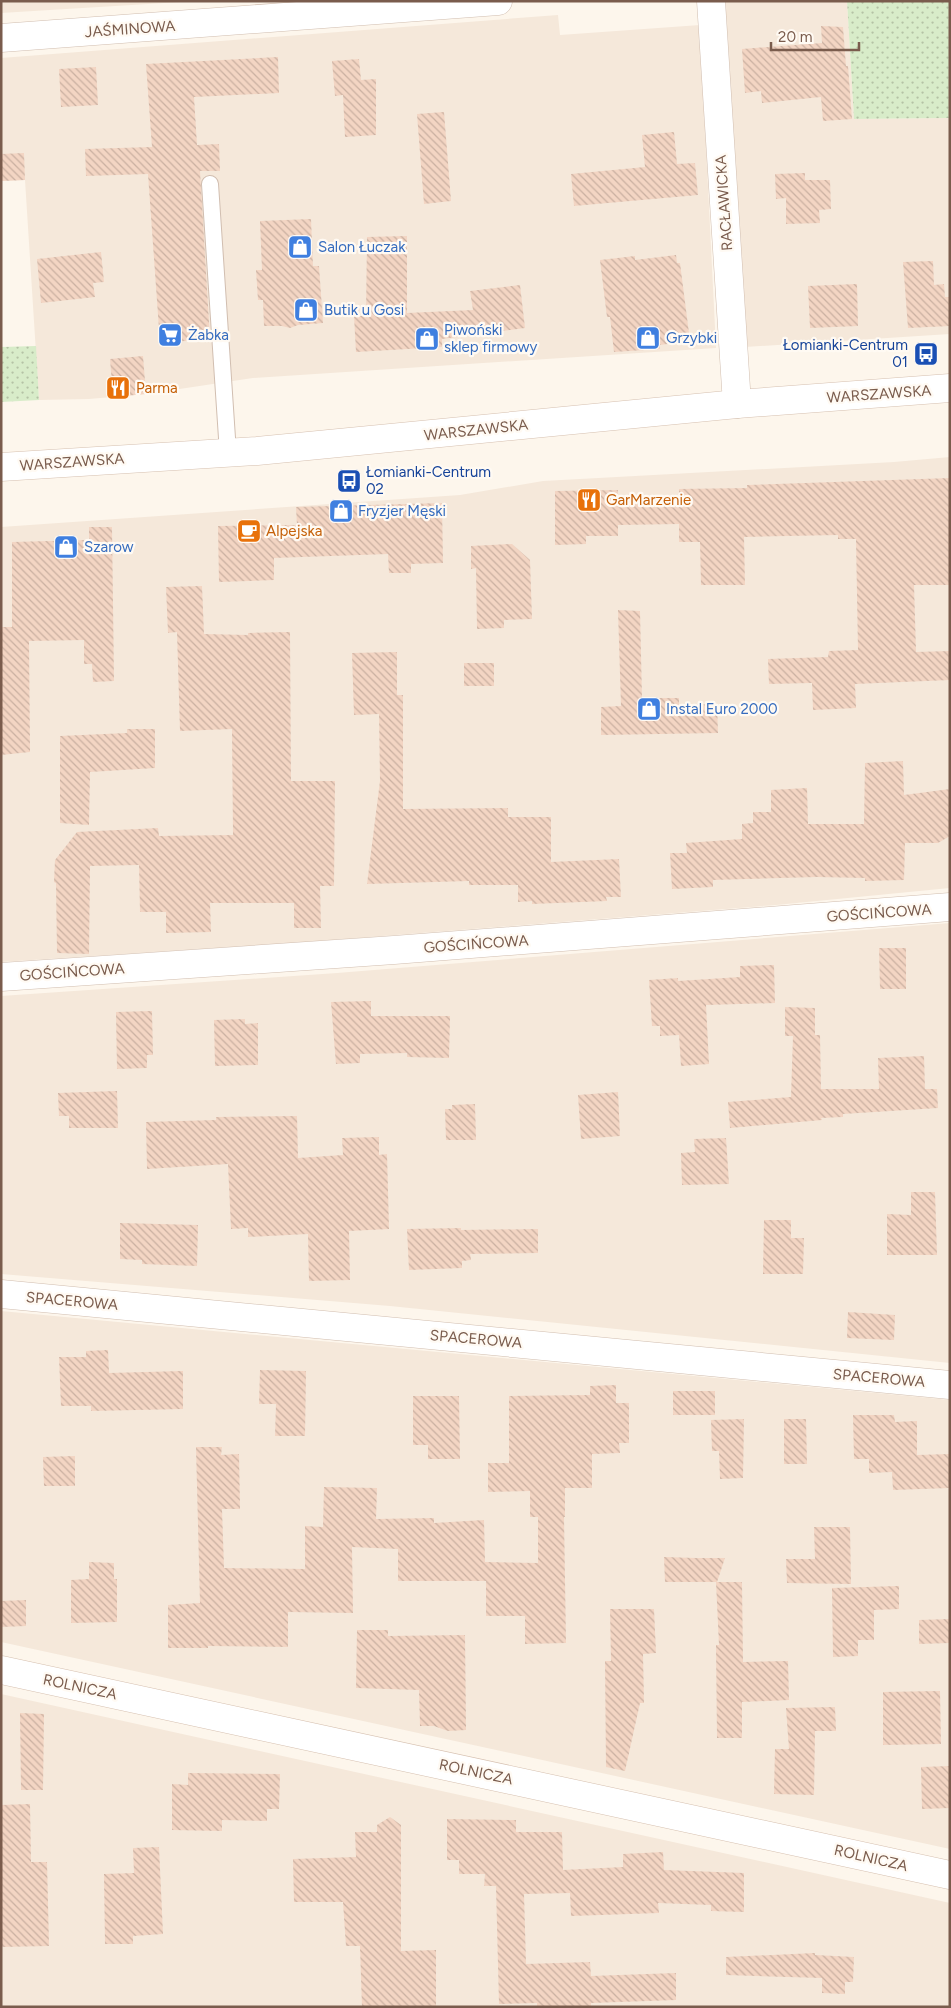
<svg xmlns="http://www.w3.org/2000/svg" width="951" height="2008" font-family="Figtree,sans-serif">
  <defs>
    <pattern id="grass-dots" width="8" height="8" patternUnits="userSpaceOnUse" patternTransform="scale(1.25)"><rect width="8" height="8" fill="#d8ecc9"/><path d="M2 2h.1M6 6h.1" fill="none" stroke="#b4c2a5" stroke-width="1.8" stroke-linecap="round"/></pattern>
    <pattern id="building-back-hatch" width="6" height="6" patternUnits="userSpaceOnUse" patternTransform="scale(1.25)"><rect width="6" height="6" fill="#f3d5c3"/><path d="M-1 5l2 2M0 0l6 6M5-1l2 2" fill="none" stroke="#cab0a1"/></pattern>
  </defs>
  <rect width="100%" height="100%" fill="#fdf6ec"/>
  <path fill="#f5e8da" d="M1 1H197L1 13Z
    M725 1H847L854 119 950 118V334L745 347Z
    M558 15 560 35 700 25 716 348 253 378 146 394 89 399 39 400 25 180 1 181V58Z
    M950 457V888L776 905 294 943 1 962V527L460 495 543 481 894 462Z
    M950 923V1363L390 1306 1 1274V996L337 973Z
    M1 1311 950 1400V1849L1 1642Z
    M1 1694 950 1903V2007H1Z"/>
  <path fill="url(#grass-dots)" d="M847 1H950V118L854 119Z
    M36 346 39 400 1 402V347Z"/>
  <path fill="url(#building-back-hatch)" d="M821 26 843 27 846 66H848L852 119 823 121 821 97 762 103 761 91 745 93 742 49 822 43Z
    M278 57 279 93 194 97 197 145 219 144 220 171H200L210 339 160 343 148 174 86 176 85 149 152 147 146 64Z
    M359 59 361 80 376 79V135L345 137 343 95 335 96 332 61Z
    M96 67 98 105 61 107 59 69Z
    M444 112 451 201 424 204 417 114Z
    M674 132 677 164 695 163 698 195 574 206 571 174 645 167 642 135Z
    M24 153 25 180 1 181V154Z
    M805 173V180H830L831 209 819 210 820 223 786 224V198L776 199 775 174Z
    M311 219 313 266H319L323 323 298 325 290 328 282 326H264L263 300H258L256 270H262L260 221Z
    M407 236V313L473 310 470 291 520 285 525 328 442 339V347L356 352 354 316H366L367 237Z
    M101 252 104 282 93 283 95 297 41 303 37 259Z
    M676 255 677 263H680L690 341 660 345V349L614 352 610 317H607L600 260 635 256V260Z
    M933 261 934 285 944 284 945 297H950V326L908 328 903 262Z
    M857 284 858 326 810 328 808 286Z
    M143 356 146 394 113 397 110 359Z
    M950 478V585H914L916 652 950 651V680L855 684 856 708 813 710 812 683 769 684 768 659 828 657 829 651 858 650 856 539H838V535L744 537 745 585H701L700 542H679V524L618 525V536H586V544L555 545V491L618 490V498H679V489L747 488V485Z
    M442 503 443 563 411 564V573H389L388 554 274 558V580L219 582 218 526 297 525 296 507Z
    M89 527H112L114 681 93 682 92 664H84V640L29 641 30 752 1 755V627H12V542L89 540Z
    M512 544 530 560 532 619 504 620V628L477 629 476 568 471 569V546Z
    M202 586 204 634 248 635V633L290 632 291 781H335L334 886H320L321 928H294V903H210L211 932 166 933V912H140L139 865 90 866 89 954 57 953 56 883 54 882 55 860 77 832 158 828 159 836 233 835 232 729 180 731 177 632 168 633 166 587Z
    M618 610 640 611 642 698H679V705L717 704 718 733 601 735V707L621 706Z
    M397 652V695H403V809L508 808V817H551V862L619 859 621 897H606L607 901 532 904V901L518 902V885H469V881L367 884 380 781 379 714 354 715 352 653Z
    M464 663H494V686H464Z
    M127 729H155V768L90 772 89 825 60 823V736L127 733Z
    M903 761 904 795 950 789V836L938 843H905L904 880 865 881V878L817 877 713 880V887L672 889 670 853H687L686 843 742 839V824L753 823V812H771V790L807 788 808 824H864L865 763Z
    M879 948H906V989H880Z
    M774 965 775 1003 706 1005 709 1064 681 1066 679 1035 660 1036V1026H652L649 980 678 978V981L740 977V966Z
    M371 1001V1016H450L449 1058 407 1057V1053L360 1054V1063L336 1064 331 1002Z
    M785 1007 815 1008V1035H820L821 1089H879L878 1058 924 1056 925 1089H937L938 1108 843 1114V1117L821 1118 822 1120 730 1128 728 1102 791 1097 793 1036H799H785Z
    M152 1011 153 1055H147V1068L117 1069 116 1012Z
    M245 1019V1024L258 1023V1065L215 1066 214 1020Z
    M117 1091 118 1128H69V1116H59L58 1093Z
    M618 1092 620 1136 581 1139 578 1095Z
    M475 1104 476 1140H446L445 1109H452V1105Z
    M297 1116 298 1158 343 1155 342 1138 379 1137V1155L387 1154 389 1229 349 1231 350 1280 309 1281 308 1234 248 1237V1228L231 1229 228 1164 147 1169 146 1122 216 1120V1117Z
    M726 1138 729 1184 682 1185 681 1153 695 1152 694 1139Z
    M911 1192H935L937 1255H887V1214L911 1215Z
    M764 1220H791V1238H804L803 1274H763Z
    M120 1223 198 1225 197 1266 142 1264V1260L120 1259Z
    M461 1228V1230L538 1229V1253L470 1254 471 1260 462 1261V1268L409 1270 407 1229Z
    M848 1312 895 1315 894 1340 847 1338Z
    M108 1350 109 1373 183 1371V1409L91 1411V1406H61L59 1357H86V1351Z
    M260 1370 306 1371 305 1436H275L276 1404H259Z
    M616 1385V1403H629V1443H619L620 1453 592 1454V1488H565V1517H564L566 1643 525 1644V1616H486V1581H398V1549L352 1547 353 1613 288 1612V1647L208 1646V1648H168V1605L200 1603 196 1447H222L221 1455 239 1454 240 1509H222L224 1568 305 1569V1526L323 1527 324 1487 377 1488 376 1519 434 1518V1523L484 1520 485 1562 538 1563V1517H530V1491L488 1492V1463H509V1396L590 1395V1386Z
    M673 1391H715V1415H673Z
    M413 1396H459L460 1459H428V1445H413Z
    M853 1415H894L895 1422 917 1421V1455L950 1454V1488L893 1490 892 1472 869 1473V1459H854Z
    M744 1419 743 1478 720 1479 719 1451H712L711 1420Z
    M784 1419H806L807 1464H784Z
    M75 1456V1486H44L43 1457Z
    M814 1527H850L851 1584 787 1583 786 1559H815Z
    M664 1557 696 1558H725L717 1582H665Z
    M89 1562 114 1563V1579H117V1622L71 1623V1580L89 1579Z
    M716 1582H742L743 1662 788 1661 789 1700 742 1702V1738H717L716 1645H719Z
    M899 1586V1609L874 1610V1640H858V1656L833 1657 832 1588Z
    M26 1600V1626L1 1627V1601Z
    M610 1609H654L656 1653 643 1654 644 1703H640L625 1771 606 1767 605 1661H611Z
    M950 1619V1643L919 1644V1620Z
    M357 1630H388V1636L465 1635 466 1730 448 1731 434 1726H420L419 1690 356 1688Z
    M940 1691 941 1744 883 1745V1692Z
    M835 1707 836 1731H815L814 1795 774 1794 775 1749H789L786 1708Z
    M20 1713 44 1714 43 1790H21Z
    M950 1766V1808L922 1809 921 1767Z
    M188 1773 280 1774 279 1809H267V1821L222 1820V1831L172 1830V1784L188 1785Z
    M30 1804 31 1862H47L49 1946 1 1947V1805Z
    M390 1817 401 1825V1951L436 1950V2007H362L360 1946H346L343 1902H294L293 1859 356 1857 355 1832H377V1825Z
    M447 1819 516 1820V1832H562L563 1870 623 1867V1854L663 1852 664 1870 744 1873V1912L711 1911V1905L658 1903 659 1913 571 1916 570 1893 524 1894 526 1964 590 1962 591 1976 676 1973V2000L591 2003V2007H537V2003L499 2004 496 1886H484L485 1874H459V1860H447Z
    M159 1847 163 1934 133 1936V1944H105L104 1874 134 1873 133 1848Z
    M815 1953V1955L854 1957 853 1982H845V1994L822 1993V1978L726 1975V1957Z"/>
  <g fill="none" stroke-linecap="round" stroke-linejoin="round">
    <defs>
      <path id="lane" d="M210 184 228 453"/>
      <path id="street" d="M711 1 737 404
        M1 38 498 1
        M1 977 394 950 950 907
        M1 1294 950 1385"/>
      <path id="secondary" d="M1 467 257 451 737 404 950 388
        M1 1670 950 1875"/>
    </defs>
    <use href="#lane" stroke="#d1beb0" stroke-width="18"/>
    <use href="#street" stroke="#d1beb0" stroke-width="29"/>
    <use href="#secondary" stroke="#d6c0b0" stroke-width="29"/>
    <use href="#lane" stroke="#fff" stroke-width="16"/>
    <use href="#street" stroke="#fff" stroke-width="28"/>
    <use href="#secondary" stroke="#fff" stroke-width="28"/>
  </g>
  <defs>
    <symbol id="shop-square" viewBox="-11 -11 22 22"><rect x="-9" y="-9" width="18" height="18" rx="4" fill="#3f7fe0" stroke="#fffaf3"/><path d="M-5-2.5h2.3a2.7 3.5 0 0 1 5.4 0H5L5.5 6h-11ZM-1.5-2.5h3a1.5 2.3 0 0 0-3 0Z" fill="#fff"/></symbol>
    <symbol id="supermarket-square" viewBox="-11 -11 22 22"><rect x="-9" y="-9" width="18" height="18" rx="4" fill="#3f7fe0" stroke="#fffaf3"/><path d="M-6-5.5h2.5l.6 2H6L4.5 2H-2.5L-4.4-4H-6ZM-1.5 3.2a1.3 1.3 0 1 0 .1 0ZM3 3.2a1.3 1.3 0 1 0 .1 0Z" fill="#fff"/></symbol>
    <symbol id="bus-square" viewBox="-11 -11 22 22"><rect x="-9" y="-9" width="18" height="18" rx="4" fill="#1a4fb4" stroke="#fffaf3"/><path d="M-5-6H5V4H4V6H2V4H-2V6H-4V4H-5ZM-3.5-4V0h7V-4ZM-3.5 1.2v1.5H-2V1.2ZM2 1.2v1.5H3.5V1.2Z" fill="#fff"/></symbol>
    <symbol id="restaurant-square" viewBox="-11 -11 22 22"><rect x="-9" y="-9" width="18" height="18" rx="4" fill="#e8710a" stroke="#fffaf3"/><path d="M-5-6h1v4h1v-4h1v4h1v-4h1v5L-1.5 .5V6h-2V.5L-5-1ZM5-6V6H3V1.5H1.5Q1.5-4 5-6Z" fill="#fff"/></symbol>
    <symbol id="cafe-square" viewBox="-11 -11 22 22"><rect x="-9" y="-9" width="18" height="18" rx="4" fill="#e8710a" stroke="#fffaf3"/><path d="M-5.5-4.5H6V0H3Q3 3.5 0 3.5H-2.5Q-5.5 3.5-5.5 0ZM3-3.2v2h1.7v-2ZM-6 4.5H4V6H-6Z" fill="#fff"/></symbol>
  </defs>
  <g fill-rule="evenodd">
    <use href="#shop-square" x="286" y="233" width="28" height="28"/>
    <use href="#shop-square" x="292" y="296" width="28" height="28"/>
    <use href="#supermarket-square" x="156" y="321" width="28" height="28"/>
    <use href="#shop-square" x="634" y="324" width="28" height="28"/>
    <use href="#shop-square" x="413" y="325" width="28" height="28"/>
    <use href="#bus-square" x="912" y="340" width="28" height="28"/>
    <use href="#restaurant-square" x="104" y="374" width="28" height="28"/>
    <use href="#bus-square" x="335" y="467" width="28" height="28"/>
    <use href="#restaurant-square" x="575" y="486" width="28" height="28"/>
    <use href="#shop-square" x="327" y="497" width="28" height="28"/>
    <use href="#cafe-square" x="235" y="517" width="28" height="28"/>
    <use href="#shop-square" x="52" y="533" width="28" height="28"/>
    <use href="#shop-square" x="635" y="695" width="28" height="28"/>
  </g>
  <g text-anchor="middle" stroke-width="4.5" stroke-linejoin="round" paint-order="stroke">
    <g font-size="15" fill="#7a5c4d" stroke="#fffaf3">
      <text transform="translate(130 29) rotate(-4)" y="5">JAŚMINOWA</text>
      <text transform="translate(724 203) rotate(-94)" y="5">RACŁAWICKA</text>
      <text transform="translate(879 394) rotate(-4)" y="5">WARSZAWSKA</text>
      <text transform="translate(476 430) rotate(-6)" y="5">WARSZAWSKA</text>
      <text transform="translate(72 462) rotate(-4)" y="5">WARSZAWSKA</text>
      <text transform="translate(879 913) rotate(-4)" y="5">GOŚCIŃCOWA</text>
      <text transform="translate(476 944) rotate(-4)" y="5">GOŚCIŃCOWA</text>
      <text transform="translate(72 972) rotate(-4)" y="5">GOŚCIŃCOWA</text>
      <text transform="translate(72 1301) rotate(5)" y="5">SPACEROWA</text>
      <text transform="translate(476 1339) rotate(5)" y="5">SPACEROWA</text>
      <text transform="translate(879 1378) rotate(5)" y="5">SPACEROWA</text>
      <text transform="translate(80 1687) rotate(12)" y="5">ROLNICZA</text>
      <text transform="translate(476 1772) rotate(12)" y="5">ROLNICZA</text>
      <text transform="translate(871 1858) rotate(13)" y="5">ROLNICZA</text>
    </g>
    <g font-size="15" fill="#366cbe" stroke="#fffaf3" text-anchor="start">
      <text x="318" y="252">Salon Łuczak</text>
      <text x="324" y="315">Butik u Gosi</text>
      <text x="444" y="335">Piwoński<tspan x="444" dy="17">sklep firmowy</tspan></text>
      <text x="188" y="340">Żabka</text>
      <text x="666" y="343">Grzybki</text>
      <text x="358" y="516">Fryzjer Męski</text>
      <text x="84" y="552">Szarow</text>
      <text x="666" y="714">Instal Euro 2000</text>
    </g>
    <g font-size="15" fill="#164399" stroke="#fffaf3" text-anchor="end">
      <text x="908" y="350">Łomianki-Centrum<tspan x="908" dy="17">01</tspan></text>
      <text x="366" y="477" text-anchor="start">Łomianki-Centrum<tspan x="366" dy="17">02</tspan></text>
    </g>
    <g font-size="15" fill="#c56008" stroke="#fffaf3" text-anchor="start">
      <text x="136" y="393">Parma</text>
      <text x="606" y="505">GarMarzenie</text>
      <text x="266" y="536">Alpejska</text>
    </g>
  </g>
  <rect width="951" height="2008" fill="none" stroke="#7a5c4d" stroke-width="5"/>
  <path d="M771 42v8h88v-8" fill="none" stroke="#7a5c4d" stroke-width="2.5"/>
  <text x="778" y="42" font-size="15" fill="#7a5c4d" stroke="#fffaf3" stroke-width="4" paint-order="stroke">20 m</text>
</svg>
